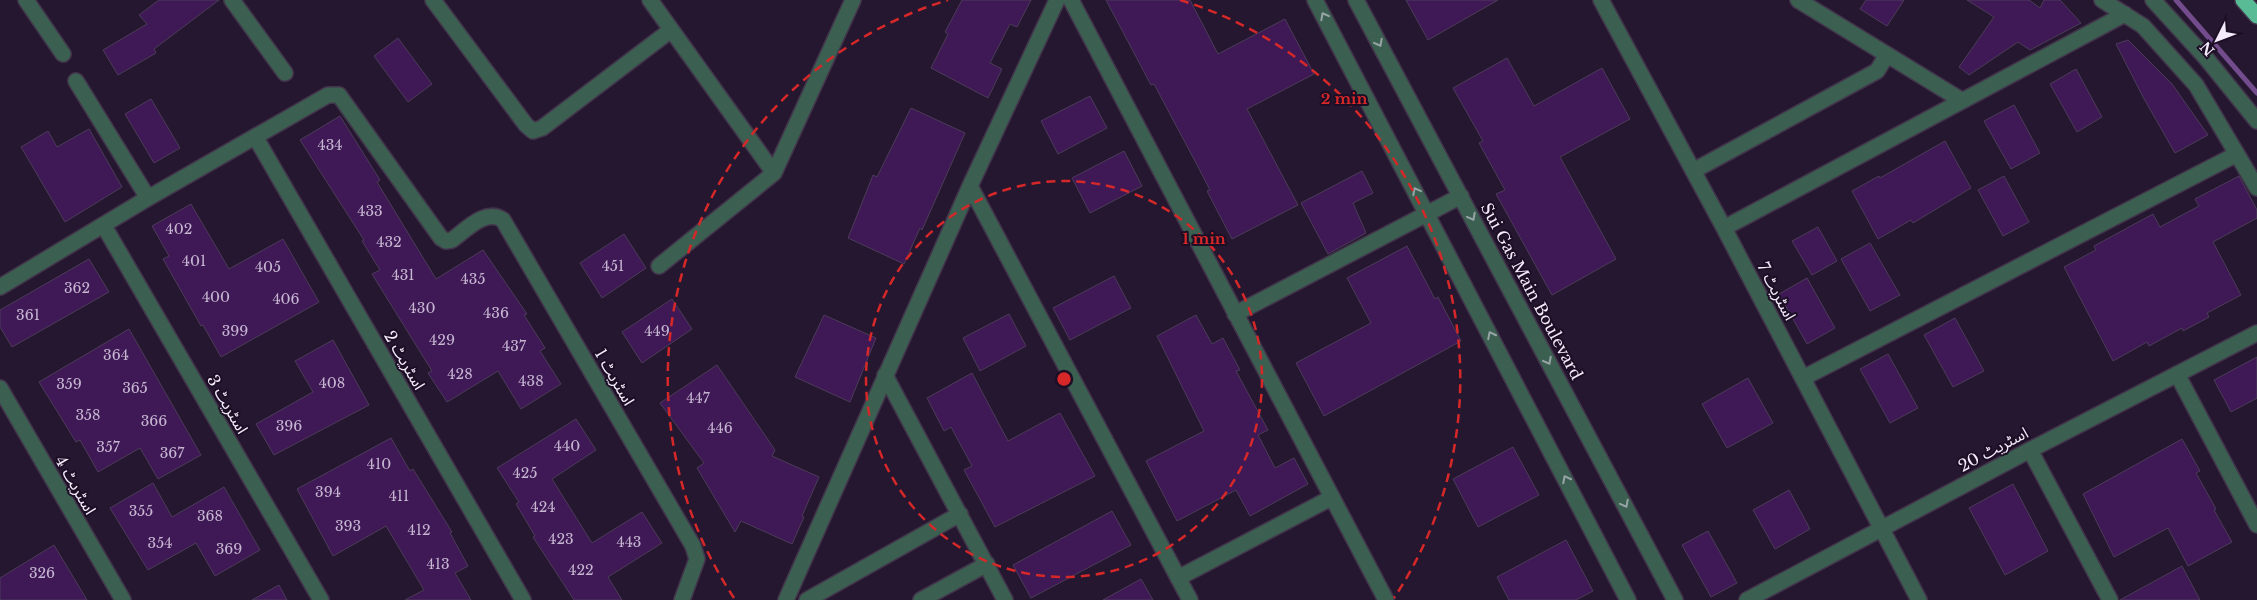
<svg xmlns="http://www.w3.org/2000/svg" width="2257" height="600" font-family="'Libre Baskerville','Noto Sans Arabic',serif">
  <rect width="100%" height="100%" fill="#25172f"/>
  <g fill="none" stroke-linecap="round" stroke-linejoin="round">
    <path stroke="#734c8d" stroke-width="5" d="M2176 0 2257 93"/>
  </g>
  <path fill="#3f1956" stroke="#4c3c58" d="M159 0H219L154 49 156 53 118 75 103 50 147 24 139 15Z
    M962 0H1031L1017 27 1010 24 990 63 1002 69 988 98 931 68 948 34 945 32Z
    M1106 0H1190L1218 54 1285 19 1314 74 1247 109 1298 205 1232 239 1207 191 1210 190 1195 161 1154 84 1151 85Z
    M1406 0H1498L1428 40Z
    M1866 0H1904L1887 26 1860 9Z
    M1967 0H2029L2040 8 2044 0H2060L2081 23 2030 50 2018 42 1969 75 1959 67 1994 17Z
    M398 38 432 84 408 102 374 56Z
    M2128 40 2172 84 2208 135 2175 153 2143 97 2116 44Z
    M1507 58 1534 106 1602 68 1630 119 1560 157 1616 259 1552 295 1496 194 1505 190 1479 143 1483 141 1453 88Z
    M2076 69 2102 117 2077 132 2050 84Z
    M1090 96 1107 128 1058 154 1041 121Z
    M151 99 180 148 154 163 125 114Z
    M2014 105 2040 153 2011 169 1984 121Z
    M911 108 965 133 922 230 920 228 904 264 848 238 873 175 877 177Z
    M340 116 380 180 377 182 436 279 483 250 527 314 524 315 545 348 540 351 561 384 521 409 498 371 447 402 428 373 432 371 372 274 380 270 362 241 364 240 300 140Z
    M89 129 122 187 65 222 21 147 48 131 57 147Z
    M1945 141 1971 188 1913 223 1911 220 1878 239 1852 191 1879 176 1880 178Z
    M1124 151 1142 186 1090 213 1072 178Z
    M1362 171 1373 193 1353 203 1366 233 1328 254 1301 203Z
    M2004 176 2029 222 2003 236 1978 190Z
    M2239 176 2257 210V218L2213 242 2241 295 2207 313 2209 317 2183 331 2182 328 2149 346 2147 342 2113 361 2064 267 2096 250 2094 246 2153 214 2160 227 2199 206 2195 199Z
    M191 204 229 269 283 239 319 302 221 357 203 325 201 326 163 259 169 256 152 226Z
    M1818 227 1837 261 1812 275 1792 241Z
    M624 234 646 268 602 298 580 263Z
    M1870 243 1900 295 1870 311 1841 259Z
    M1407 246 1435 299 1438 297 1461 341 1324 416 1296 363 1371 323 1347 278Z
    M89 259 109 292 12 347 0 327V310Z
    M1114 276 1131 308 1070 340 1053 308Z
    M1807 278 1835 328 1807 344 1779 294Z
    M672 299 692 329 642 363 622 332Z
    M1009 314 1026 346 980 371 963 338Z
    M824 315 876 338 850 402 795 377Z
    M1196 315 1212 344 1223 338 1240 370 1236 371 1268 430 1258 435 1275 468 1294 458 1308 484 1250 516 1236 490 1177 521 1146 461 1204 431 1157 336Z
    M1955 318 1984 371 1953 387 1924 335Z
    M129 329 201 455 158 479 140 448 98 472 80 440 76 442 39 382Z
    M333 340 369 405 274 455 256 424 313 392 295 361Z
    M1888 354 1918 408 1890 423 1860 369Z
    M2257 357V398L2231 412 2214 380Z
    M717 365 775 450 772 456 819 477 802 516 804 517 792 544 741 521 735 532 697 468 704 463 660 403Z
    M972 373 1008 441 1060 413 1095 476 995 527 964 470 972 466 951 427 944 431 927 398Z
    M1748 378 1773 423 1727 448 1702 404Z
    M576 419 596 450 552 479 592 543 642 512 662 543 608 577 622 600H574L533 537 535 536 516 504 519 502 497 468Z
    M391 438 410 471 413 469 452 532 450 533 468 566 455 573 471 600H405L424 590 386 526 333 556 297 489Z
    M2182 439 2200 471 2196 473 2216 509 2214 510 2232 542 2188 566 2168 528 2114 557 2083 494Z
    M1513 447 1539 495 1478 527 1453 479Z
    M153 483 172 517 224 487 260 550 215 576 196 543 148 570 110 508Z
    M2013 484 2048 551 2005 575 1969 508Z
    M1789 490 1810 529 1775 549 1753 510Z
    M1112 511 1131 545 1031 598 1013 565Z
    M1708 531 1737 583 1711 597 1682 545Z
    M1566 540 1593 591 1576 600H1509L1497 577Z
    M54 545 87 600H0V578Z
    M2182 566 2200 600H2120Z
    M1141 579 1153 600H1103Z
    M279 585 287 600H252Z"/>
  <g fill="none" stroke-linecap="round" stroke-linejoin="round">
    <defs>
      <path id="street" d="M26 0 63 54
        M232 0 285 73
        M433 0 526 125 533 131 542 128 671 30
        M650 0 774 173
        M1071 0 1386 600
        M1315 0 1628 600
        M1356 0 1675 600
        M1601 0 1724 228 1919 600
        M1798 0 1961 100
        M2102 0 2143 26 2196 85 2257 188
        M2153 0 2206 58 2257 121
        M76 81 148 198
        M256 138 523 600
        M1693 171 1877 71 1887 55
        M970 186 1190 600
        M104 226 321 600
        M1724 228 2125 14
        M659 266 774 173 853 0
        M0 287 148 198 328 95H339L441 238 446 241 452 240C467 229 486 208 503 220L693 546 697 559 682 600
        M1235 314 1461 196
        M2177 374 2257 525
        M885 375 1005 600
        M1803 378 2237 154
        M0 388 123 600
        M2030 450 2110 600
        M1178 578 1331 498
        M786 600 970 186 1057 0
        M807 600 960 514
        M921 600 987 564
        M1747 600 2030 450 2257 333"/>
      <path id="highway" d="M2243 0 2257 16"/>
    </defs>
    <use href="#street" stroke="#42354c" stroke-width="18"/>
    <use href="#highway" stroke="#42354c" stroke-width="18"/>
    <use href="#street" stroke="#3b5f50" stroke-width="15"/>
    <use href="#highway" stroke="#59bb96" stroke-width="15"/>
  </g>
  <defs><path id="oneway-chevron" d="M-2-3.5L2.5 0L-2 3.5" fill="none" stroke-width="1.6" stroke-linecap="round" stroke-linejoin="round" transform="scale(1.25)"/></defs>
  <g stroke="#97a4a6">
    <use href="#oneway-chevron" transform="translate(1324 16) rotate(-118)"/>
    <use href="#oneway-chevron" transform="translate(1379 43) rotate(62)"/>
    <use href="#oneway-chevron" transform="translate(1416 191) rotate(-118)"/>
    <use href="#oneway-chevron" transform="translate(1472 217) rotate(62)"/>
    <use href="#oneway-chevron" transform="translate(1491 335) rotate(-117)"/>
    <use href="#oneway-chevron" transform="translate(1548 361) rotate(62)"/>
    <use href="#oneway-chevron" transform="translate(1566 479) rotate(-117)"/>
    <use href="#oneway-chevron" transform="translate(1625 504) rotate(62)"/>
  </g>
  <g fill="none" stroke="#d62828" stroke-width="2.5" stroke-dasharray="9 6">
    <circle cx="1064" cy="379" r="198"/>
    <path d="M734 598A396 396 0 0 1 948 0M1180 0A396 396 0 0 1 1394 598"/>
  </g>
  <g text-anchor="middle" stroke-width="4" stroke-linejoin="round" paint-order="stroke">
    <g font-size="14" fill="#c6b6d2">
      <text x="330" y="150">434</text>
      <text x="370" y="216">433</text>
      <text x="179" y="234">402</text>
      <text x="389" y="247">432</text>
      <text x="194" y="266">401</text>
      <text x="613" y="271">451</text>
      <text x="268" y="272">405</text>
      <text x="403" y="280">431</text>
      <text x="473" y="284">435</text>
      <text x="77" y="293">362</text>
      <text x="216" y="302">400</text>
      <text x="286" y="304">406</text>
      <text x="422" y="313">430</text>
      <text x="496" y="318">436</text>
      <text x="28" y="320">361</text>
      <text x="235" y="336">399</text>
      <text x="657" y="336">449</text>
      <text x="442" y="345">429</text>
      <text x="514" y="351">437</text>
      <text x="116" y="360">364</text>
      <text x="460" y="379">428</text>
      <text x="531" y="386">438</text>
      <text x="332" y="388">408</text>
      <text x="69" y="389">359</text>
      <text x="135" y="393">365</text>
      <text x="698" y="403">447</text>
      <text x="88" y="420">358</text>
      <text x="154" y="426">366</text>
      <text x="289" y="431">396</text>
      <text x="720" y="433">446</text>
      <text x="567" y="451">440</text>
      <text x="108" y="452">357</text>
      <text x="172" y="458">367</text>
      <text x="379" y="469">410</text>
      <text x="525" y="478">425</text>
      <text x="328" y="497">394</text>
      <text x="399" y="501">411</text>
      <text x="543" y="512">424</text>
      <text x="141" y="516">355</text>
      <text x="210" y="521">368</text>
      <text x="348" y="531">393</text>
      <text x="419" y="535">412</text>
      <text x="561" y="544">423</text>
      <text x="629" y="547">443</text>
      <text x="160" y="548">354</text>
      <text x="229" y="554">369</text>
      <text x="438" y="569">413</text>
      <text x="581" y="575">422</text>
      <text x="42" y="578">326</text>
    </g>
    <g font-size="16" fill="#f3eafb" stroke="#1c0e25">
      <text transform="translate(1532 291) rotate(62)" y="6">Sui Gas Main Boulevard</text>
      <text transform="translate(1777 291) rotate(62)" y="6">اسٹریٹ 7</text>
      <text transform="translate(405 360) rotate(60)" y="6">اسٹریٹ 2</text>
      <text transform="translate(615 377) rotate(60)" y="6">اسٹریٹ 1</text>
      <text transform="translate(228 404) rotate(60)" y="6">اسٹریٹ 3</text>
      <text transform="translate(1993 449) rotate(-28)" y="6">اسٹریٹ 20</text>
      <text transform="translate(76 485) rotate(60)" y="6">اسٹریٹ 4</text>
    </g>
  </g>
  <circle cx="1064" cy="379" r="8" fill="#d62828" stroke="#1c0e25" stroke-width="2.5"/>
  <g font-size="15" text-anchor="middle" font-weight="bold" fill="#d62828" stroke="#1c0e25" stroke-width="4" stroke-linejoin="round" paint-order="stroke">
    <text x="1344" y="104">2 min</text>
    <text x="1204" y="244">1 min</text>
  </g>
  <g transform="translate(2217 40) rotate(228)" stroke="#1c0e25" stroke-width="4" paint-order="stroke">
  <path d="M0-4L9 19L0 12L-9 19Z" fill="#f3eafb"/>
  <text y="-8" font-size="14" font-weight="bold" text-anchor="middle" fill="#f3eafb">N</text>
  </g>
</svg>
